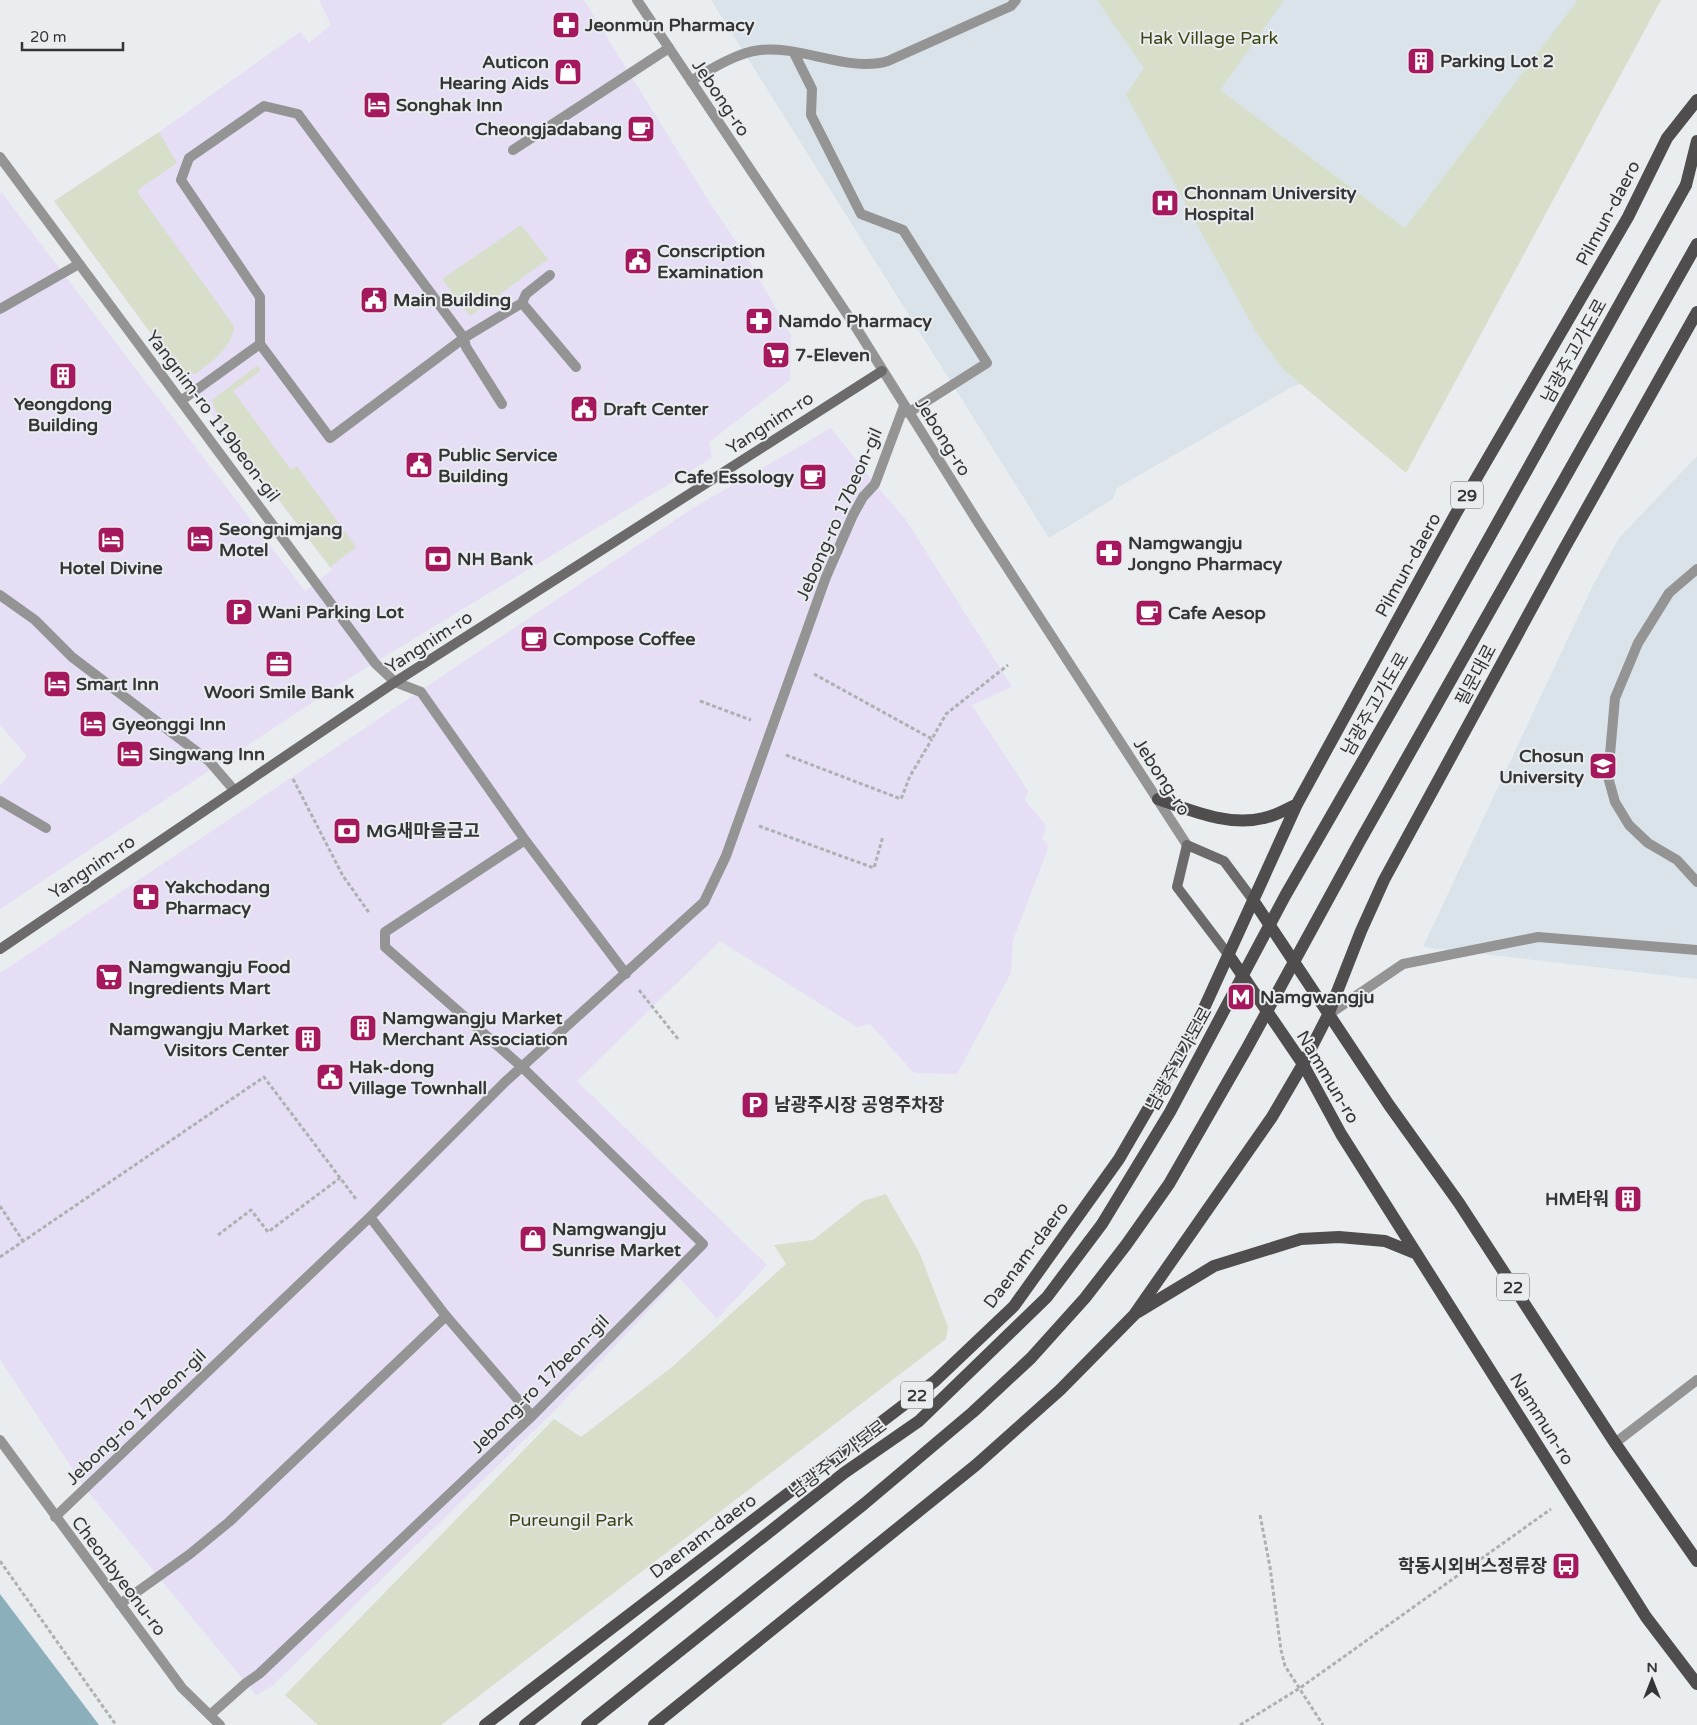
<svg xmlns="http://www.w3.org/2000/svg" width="1697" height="1725" font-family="'Varela Round','Noto Sans KR',sans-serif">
  <rect width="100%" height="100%" fill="#eaedef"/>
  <path fill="#e5def4" d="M319 0H584L708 200 748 259 791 335 790 380 709 442 712 458 351 677 0 909V786L27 756 0 725V194L2 193 305 591 332 570 330 567 179 372 54 201 159 132 300 32 309 43 331 25Z
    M831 428 875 484 906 520 1012 687 972 705 1028 791 1025 800 1044 823 1046 830 1042 838 1049 846 1013 940 1011 973 957 1074 914 1073 870 1024 857 1027 720 941 577 1081 767 1265 717 1319 679 1278 554 1411 271 1687 256 1695 85 1488 0 1359V973L693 508Z"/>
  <path fill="#dae3ea" d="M711 0H1613L1305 382 1290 388 1117 488 1113 499 1049 538Z
    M1697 456V979L1423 947 1593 585 1619 538Z"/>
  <path fill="#d7dec9" d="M1097 0H1284L1220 90 1405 228 1578 0H1661L1406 473 1283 369 1256 332 1126 95 1144 68Z
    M159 132 177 163 139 189 138 193 234 326C232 348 213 360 196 374L179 372 54 201Z
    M521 225 548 259 470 316 442 279Z
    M258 365 260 371 233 391 291 470 297 466 356 547 330 567 220 422 212 400Z
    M886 1194 920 1254 948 1327 946 1339 441 1725H318L285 1695 554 1419 581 1437 672 1367 786 1264 774 1245 813 1240 863 1201Z"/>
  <path fill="#8cb0bb" d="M0 1594 99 1725H0Z"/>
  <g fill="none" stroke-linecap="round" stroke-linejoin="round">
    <path stroke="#aeb1b2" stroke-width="3" stroke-dasharray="4 2.5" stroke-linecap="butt" d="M814 674 932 739 946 714 1008 665
      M700 701 751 720
      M786 755 901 799 910 776 932 739
      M293 779 343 876 370 914
      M759 826 874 868 883 836
      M639 990 678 1039
      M0 1206 23 1241
      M218 1235 251 1210 268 1232 340 1178
      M0 1257 264 1077 356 1199
      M1260 1515 1270 1567 1281 1650 1285 1666 1323 1725
      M0 1561 116 1725
      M1240 1725 1300 1688 1551 1509"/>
    <path stroke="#959494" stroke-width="10" d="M513 150 669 48
      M522 303 526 294 550 275
      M0 309 79 264
      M182 400 260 344
      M502 404 466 347 464 338 298 114 264 106 189 158 181 180 260 297V344L330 438 464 338 522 303 576 367
      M1697 569 1669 593 1638 643 1615 698 1608 777 1615 802 1629 825 1648 843 1677 860 1697 882
      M0 595 35 620 72 657 209 761 234 790
      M0 801 46 828
      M1328 1015 1403 964 1538 937 1697 950
      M120 1604 190 1554 229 1522 446 1316"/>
    <path stroke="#959494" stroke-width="10" d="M395 682 421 692 525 840 626 974
      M370 1217 446 1316 532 1416
      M55 1517 370 1217 505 1082 704 902 726 856 826 577 853 515 863 497 875 484 904 406
      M210 1715 246 1683 259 1674 532 1416 703 1244 522 1067 385 947V932L525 840"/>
    <path stroke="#959494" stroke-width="10" d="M794 53 812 89 811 115 861 214 903 230 987 363 908 413
      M691 81C709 70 738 52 760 50 801 45 850 73 888 61L1011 6 1016 0
      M0 157 375 663 395 682
      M1615 1443 1697 1380"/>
    <path stroke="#959494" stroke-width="10" d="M637 0 857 329 979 524 1187 845
      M0 1440 182 1688 220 1725"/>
    <path stroke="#6c6a6a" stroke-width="10" d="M0 949 395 682 882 371
      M1230 957 1177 887 1187 845 1224 861 1253 900"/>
    <path stroke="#4f4d4d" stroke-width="12" d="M1686 185 1697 141
      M1158 799C1191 810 1228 827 1264 818 1275 816 1287 809 1297 804
      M1253 900 1389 1105 1459 1203 1615 1443 1697 1561
      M1230 957 1303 1064 1341 1134 1646 1617 1697 1684
      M1138 1312 1214 1266 1301 1239 1339 1237 1385 1241 1417 1254
      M485 1725 935 1381 1014 1306 1119 1159 1195 1028 1297 804 1455 515 1628 217 1667 138 1697 100
      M654 1725 976 1465 1060 1390 1134 1315 1272 1117 1303 1064 1328 1015 1361 931 1384 880 1564 549 1697 312"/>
    <path stroke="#4f4d4d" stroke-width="12" d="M525 1725 844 1473 919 1421 1047 1297 1102 1224 1170 1112 1285 896 1431 642 1686 185
      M587 1725 864 1504 973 1412 1031 1358 1085 1298 1126 1245 1169 1184 1247 1048 1360 841 1697 244"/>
  </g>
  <defs>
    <symbol id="pharmacy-square" viewBox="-11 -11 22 22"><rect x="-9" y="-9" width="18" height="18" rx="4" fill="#a5185d" stroke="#eaedef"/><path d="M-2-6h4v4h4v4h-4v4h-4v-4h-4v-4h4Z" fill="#fff"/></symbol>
    <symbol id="building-square" viewBox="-11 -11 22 22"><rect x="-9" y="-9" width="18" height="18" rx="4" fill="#a5185d" stroke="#eaedef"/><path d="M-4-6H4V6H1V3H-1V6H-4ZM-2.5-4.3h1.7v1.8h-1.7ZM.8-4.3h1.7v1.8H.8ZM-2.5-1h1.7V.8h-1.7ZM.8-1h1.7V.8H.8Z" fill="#fff"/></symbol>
    <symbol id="shop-square" viewBox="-11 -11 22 22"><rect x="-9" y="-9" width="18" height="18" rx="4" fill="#a5185d" stroke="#eaedef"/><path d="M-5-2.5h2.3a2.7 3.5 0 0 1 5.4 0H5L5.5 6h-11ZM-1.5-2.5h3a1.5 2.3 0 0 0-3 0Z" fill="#fff"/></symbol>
    <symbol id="hotel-square" viewBox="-11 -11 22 22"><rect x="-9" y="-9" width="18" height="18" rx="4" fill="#a5185d" stroke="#eaedef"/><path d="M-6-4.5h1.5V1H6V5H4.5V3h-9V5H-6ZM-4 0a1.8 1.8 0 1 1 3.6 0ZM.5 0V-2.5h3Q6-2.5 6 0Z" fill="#fff"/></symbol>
    <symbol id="cafe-square" viewBox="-11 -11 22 22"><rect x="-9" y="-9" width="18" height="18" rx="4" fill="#a5185d" stroke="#eaedef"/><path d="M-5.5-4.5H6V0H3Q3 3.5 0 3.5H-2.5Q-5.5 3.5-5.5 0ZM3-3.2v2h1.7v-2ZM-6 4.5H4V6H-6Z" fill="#fff"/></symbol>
    <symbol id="hospital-square" viewBox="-11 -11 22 22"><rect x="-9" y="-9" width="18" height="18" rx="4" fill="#a5185d" stroke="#eaedef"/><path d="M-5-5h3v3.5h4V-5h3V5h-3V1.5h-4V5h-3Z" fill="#fff"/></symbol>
    <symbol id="civic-square" viewBox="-11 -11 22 22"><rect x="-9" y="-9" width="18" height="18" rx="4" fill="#a5185d" stroke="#eaedef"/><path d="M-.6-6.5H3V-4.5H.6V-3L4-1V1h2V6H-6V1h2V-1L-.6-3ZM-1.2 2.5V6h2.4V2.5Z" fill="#fff"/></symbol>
    <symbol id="supermarket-square" viewBox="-11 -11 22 22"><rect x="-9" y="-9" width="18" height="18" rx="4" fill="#a5185d" stroke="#eaedef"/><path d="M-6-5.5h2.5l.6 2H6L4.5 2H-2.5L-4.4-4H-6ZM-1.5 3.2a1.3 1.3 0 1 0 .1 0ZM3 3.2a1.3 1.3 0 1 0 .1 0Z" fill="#fff"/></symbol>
    <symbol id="bank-square" viewBox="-11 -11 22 22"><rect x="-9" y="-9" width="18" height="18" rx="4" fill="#a5185d" stroke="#eaedef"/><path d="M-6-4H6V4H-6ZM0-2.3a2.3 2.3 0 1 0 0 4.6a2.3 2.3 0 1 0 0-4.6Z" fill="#fff"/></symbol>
    <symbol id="parking-square" viewBox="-11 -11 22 22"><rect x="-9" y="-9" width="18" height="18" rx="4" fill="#a5185d" stroke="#eaedef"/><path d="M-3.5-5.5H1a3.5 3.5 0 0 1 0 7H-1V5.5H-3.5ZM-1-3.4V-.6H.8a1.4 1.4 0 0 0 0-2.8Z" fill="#fff"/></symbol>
    <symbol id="office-square" viewBox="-11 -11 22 22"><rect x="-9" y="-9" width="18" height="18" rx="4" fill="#a5185d" stroke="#eaedef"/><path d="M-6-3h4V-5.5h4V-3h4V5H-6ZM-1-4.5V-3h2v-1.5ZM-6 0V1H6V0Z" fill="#fff"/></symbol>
    <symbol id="university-square" viewBox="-11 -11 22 22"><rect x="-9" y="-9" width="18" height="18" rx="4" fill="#a5185d" stroke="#eaedef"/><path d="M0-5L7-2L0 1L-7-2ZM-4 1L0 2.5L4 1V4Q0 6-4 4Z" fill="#fff"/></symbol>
    <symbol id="metro-square" viewBox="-11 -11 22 22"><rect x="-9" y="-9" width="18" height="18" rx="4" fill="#a5185d" stroke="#eaedef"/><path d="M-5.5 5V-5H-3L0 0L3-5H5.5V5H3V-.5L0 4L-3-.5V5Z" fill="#fff"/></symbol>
    <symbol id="bus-square" viewBox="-11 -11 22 22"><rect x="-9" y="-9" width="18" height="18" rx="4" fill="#a5185d" stroke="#eaedef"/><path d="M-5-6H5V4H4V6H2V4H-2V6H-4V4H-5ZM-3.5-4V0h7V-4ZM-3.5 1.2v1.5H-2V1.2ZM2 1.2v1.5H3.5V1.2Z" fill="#fff"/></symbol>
  </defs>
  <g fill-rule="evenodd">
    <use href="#pharmacy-square" x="550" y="9" width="32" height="32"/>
    <use href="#building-square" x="1405" y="45" width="32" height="32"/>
    <use href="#shop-square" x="552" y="56" width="32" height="32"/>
    <use href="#hotel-square" x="361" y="89" width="32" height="32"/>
    <use href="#cafe-square" x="625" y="113" width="32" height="32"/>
    <use href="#hospital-square" x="1149" y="187" width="32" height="32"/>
    <use href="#civic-square" x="622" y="245" width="32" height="32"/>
    <use href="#civic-square" x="358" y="284" width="32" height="32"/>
    <use href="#pharmacy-square" x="743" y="305" width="32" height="32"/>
    <use href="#supermarket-square" x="760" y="339" width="32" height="32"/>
    <use href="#building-square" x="47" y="360" width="32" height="32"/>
    <use href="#civic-square" x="568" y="393" width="32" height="32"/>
    <use href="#civic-square" x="403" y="449" width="32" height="32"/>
    <use href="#cafe-square" x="797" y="461" width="32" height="32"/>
    <use href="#hotel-square" x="184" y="523" width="32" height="32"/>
    <use href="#hotel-square" x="95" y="524" width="32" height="32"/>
    <use href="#pharmacy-square" x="1093" y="537" width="32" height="32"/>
    <use href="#bank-square" x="422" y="543" width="32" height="32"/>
    <use href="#parking-square" x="223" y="596" width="32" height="32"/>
    <use href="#cafe-square" x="1133" y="597" width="32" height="32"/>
    <use href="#cafe-square" x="518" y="623" width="32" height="32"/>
    <use href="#office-square" x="263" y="648" width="32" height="32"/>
    <use href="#hotel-square" x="41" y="668" width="32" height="32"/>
    <use href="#hotel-square" x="77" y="708" width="32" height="32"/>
    <use href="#hotel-square" x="114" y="738" width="32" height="32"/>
    <use href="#university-square" x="1587" y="750" width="32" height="32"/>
    <use href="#bank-square" x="331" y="815" width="32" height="32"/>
    <use href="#pharmacy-square" x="130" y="881" width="32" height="32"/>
    <use href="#supermarket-square" x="93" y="961" width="32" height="32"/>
    <use href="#metro-square" x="1225" y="981" width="32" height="32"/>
    <use href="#building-square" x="347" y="1012" width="32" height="32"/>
    <use href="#building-square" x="292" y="1023" width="32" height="32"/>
    <use href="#civic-square" x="314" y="1061" width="32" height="32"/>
    <use href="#parking-square" x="739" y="1089" width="32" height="32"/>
    <use href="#building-square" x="1612" y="1183" width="32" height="32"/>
    <use href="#shop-square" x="517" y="1223" width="32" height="32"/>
    <use href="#bus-square" x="1550" y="1550" width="32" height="32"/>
  </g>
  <g text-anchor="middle" stroke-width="4" stroke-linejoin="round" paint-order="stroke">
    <g fill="#eaedef" stroke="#6b6c6e" stroke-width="1">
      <rect x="1451" y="481.5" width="32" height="27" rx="4"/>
      <rect x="1497" y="1273.5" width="32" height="27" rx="4"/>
      <rect x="901" y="1381.5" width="32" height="27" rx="4"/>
    </g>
    <g font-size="16" font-weight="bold" fill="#343536">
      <text x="1467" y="501">29</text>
      <text x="1513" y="1293">22</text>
      <text x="917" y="1401">22</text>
    </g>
    <g font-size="18" font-weight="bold" fill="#343536" stroke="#eaedef" text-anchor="start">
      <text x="585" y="31">Jeonmun Pharmacy</text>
      <text x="1440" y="67">Parking Lot 2</text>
      <text x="549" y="68" text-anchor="end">Auticon<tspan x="549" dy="21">Hearing Aids</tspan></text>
      <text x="396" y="111">Songhak Inn</text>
      <text x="622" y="135" text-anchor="end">Cheongjadabang</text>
      <text x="1184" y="199">Chonnam University<tspan x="1184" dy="21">Hospital</tspan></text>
      <text x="657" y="257">Conscription<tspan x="657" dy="21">Examination</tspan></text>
      <text x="393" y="306">Main Building</text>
      <text x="778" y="327">Namdo Pharmacy</text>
      <text x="795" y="361">7-Eleven</text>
      <text x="63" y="410" text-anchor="middle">Yeongdong<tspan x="63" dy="21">Building</tspan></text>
      <text x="603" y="415">Draft Center</text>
      <text x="438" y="461">Public Service<tspan x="438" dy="21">Building</tspan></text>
      <text x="794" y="483" text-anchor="end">Cafe Essology</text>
      <text x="219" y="535">Seongnimjang<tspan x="219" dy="21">Motel</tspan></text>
      <text x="1128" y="549">Namgwangju<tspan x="1128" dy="21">Jongno Pharmacy</tspan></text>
      <text x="457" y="565">NH Bank</text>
      <text x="111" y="574" text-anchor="middle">Hotel Divine</text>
      <text x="258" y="618">Wani Parking Lot</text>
      <text x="1168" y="619">Cafe Aesop</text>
      <text x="553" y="645">Compose Coffee</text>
      <text x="76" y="690">Smart Inn</text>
      <text x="279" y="698" text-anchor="middle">Woori Smile Bank</text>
      <text x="112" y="730">Gyeonggi Inn</text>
      <text x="149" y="760">Singwang Inn</text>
      <text x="1584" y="762" text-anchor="end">Chosun<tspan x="1584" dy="21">University</tspan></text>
      <text x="366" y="837">MG새마을금고</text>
      <text x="165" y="893">Yakchodang<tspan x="165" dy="21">Pharmacy</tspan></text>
      <text x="128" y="973">Namgwangju Food<tspan x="128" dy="21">Ingredients Mart</tspan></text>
      <text x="1260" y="1003">Namgwangju</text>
      <text x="382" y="1024">Namgwangju Market<tspan x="382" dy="21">Merchant Association</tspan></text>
      <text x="289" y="1035" text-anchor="end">Namgwangju Market<tspan x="289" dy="21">Visitors Center</tspan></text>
      <text x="349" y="1073">Hak-dong<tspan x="349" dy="21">Village Townhall</tspan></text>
      <text x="774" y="1111">남광주시장 공영주차장</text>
      <text x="1609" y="1205" text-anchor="end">HM타워</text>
      <text x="552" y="1235">Namgwangju<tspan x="552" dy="21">Sunrise Market</tspan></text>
      <text x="1547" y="1572" text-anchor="end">학동시외버스정류장</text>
    </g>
    <g font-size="18" fill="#3a4617" stroke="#eaedef">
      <text x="1209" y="44">Hak Village Park</text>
      <text x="571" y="1526">Pureungil Park</text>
    </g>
    <g font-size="18" fill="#343536" stroke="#eaedef">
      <text transform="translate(721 98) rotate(56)" y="6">Jebong-ro</text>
      <text transform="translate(1608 213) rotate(-62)" y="6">Pilmun-daero</text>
      <text transform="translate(1574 351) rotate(-61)" y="6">남광주고가도로</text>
      <text transform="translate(213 416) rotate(53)" y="6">Yangnim-ro 119beon-gil</text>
      <text transform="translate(770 423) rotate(-33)" y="6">Yangnim-ro</text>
      <text transform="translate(943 437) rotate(58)" y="6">Jebong-ro</text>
      <text transform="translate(839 514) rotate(-66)" y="6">Jebong-ro 17beon-gil</text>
      <text transform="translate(1408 565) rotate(-61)" y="6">Pilmun-daero</text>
      <text transform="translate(429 642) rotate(-33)" y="6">Yangnim-ro</text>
      <text transform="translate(1476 675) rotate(-62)" y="6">필문대로</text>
      <text transform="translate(1375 704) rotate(-60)" y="6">남광주고가도로</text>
      <text transform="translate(1162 777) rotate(57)" y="6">Jebong-ro</text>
      <text transform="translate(92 867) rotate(-34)" y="6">Yangnim-ro</text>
      <text transform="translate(1179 1059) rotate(-61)" y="6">남광주고가도로</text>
      <text transform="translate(1328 1077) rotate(59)" y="6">Nammun-ro</text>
      <text transform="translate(1026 1255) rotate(-53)" y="6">Daenam-daero</text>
      <text transform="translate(540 1384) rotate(-45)" y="6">Jebong-ro 17beon-gil</text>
      <text transform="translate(136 1417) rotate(-44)" y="6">Jebong-ro 17beon-gil</text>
      <text transform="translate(1542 1419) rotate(58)" y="6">Nammun-ro</text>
      <text transform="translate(838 1459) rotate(-37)" y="6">남광주고가도로</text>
      <text transform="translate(703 1536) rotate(-37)" y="6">Daenam-daero</text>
      <text transform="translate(119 1576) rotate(53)" y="6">Cheonbyeonu-ro</text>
    </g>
  </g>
  <g transform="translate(1652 1680)" stroke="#eaedef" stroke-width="4" paint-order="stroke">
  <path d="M0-4L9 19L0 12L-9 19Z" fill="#343536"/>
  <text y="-8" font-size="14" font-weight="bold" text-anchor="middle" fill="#343536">N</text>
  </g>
  <path d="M22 42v8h101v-8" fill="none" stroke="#343536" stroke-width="2.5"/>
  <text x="30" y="42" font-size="15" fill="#343536" stroke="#eaedef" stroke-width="4" paint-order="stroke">20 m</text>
</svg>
